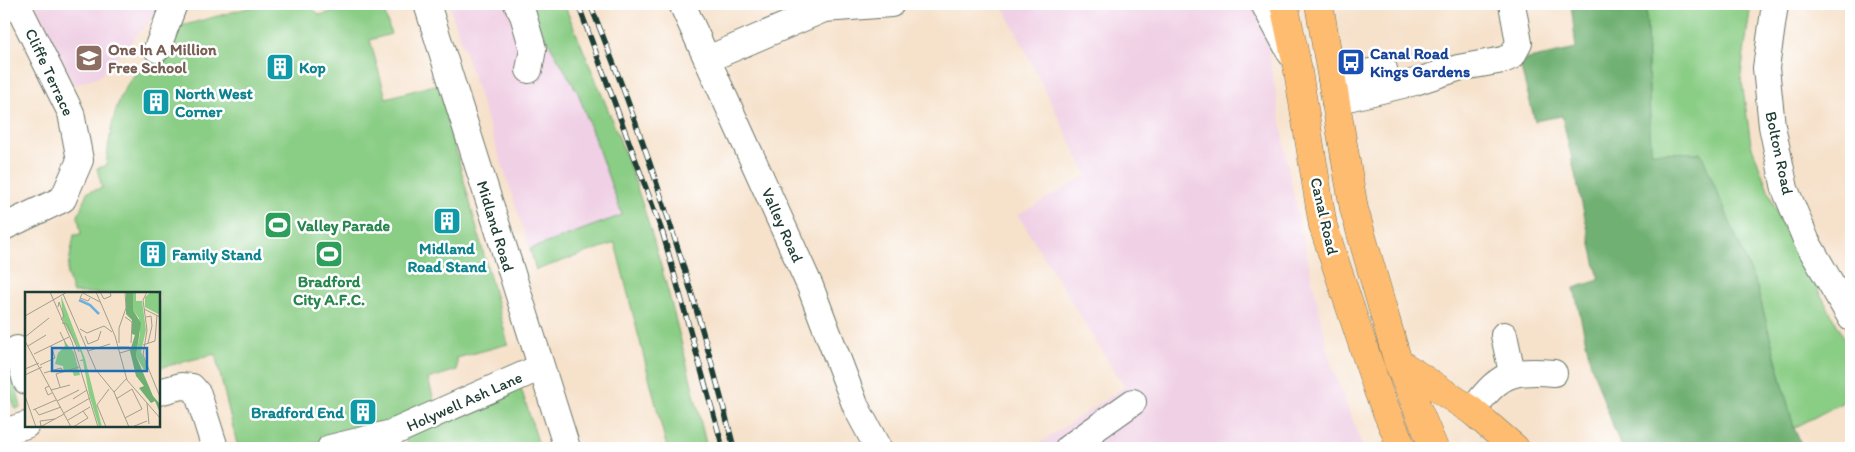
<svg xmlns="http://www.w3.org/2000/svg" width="1855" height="452" font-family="Itim,sans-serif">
  <rect width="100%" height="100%" fill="#fff"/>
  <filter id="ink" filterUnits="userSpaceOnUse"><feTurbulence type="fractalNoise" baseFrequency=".02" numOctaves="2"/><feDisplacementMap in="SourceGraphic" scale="10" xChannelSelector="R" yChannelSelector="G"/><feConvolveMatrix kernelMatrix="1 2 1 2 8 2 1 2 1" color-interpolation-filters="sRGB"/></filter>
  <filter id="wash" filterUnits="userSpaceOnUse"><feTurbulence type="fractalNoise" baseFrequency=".0096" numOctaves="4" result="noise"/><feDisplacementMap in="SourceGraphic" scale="20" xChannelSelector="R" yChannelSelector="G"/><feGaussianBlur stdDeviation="1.12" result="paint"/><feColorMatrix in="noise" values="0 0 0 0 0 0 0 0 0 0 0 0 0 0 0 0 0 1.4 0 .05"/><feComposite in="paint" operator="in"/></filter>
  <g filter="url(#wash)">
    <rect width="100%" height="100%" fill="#f6e1ca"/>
    <path fill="#f0d0e5" d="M36 4H161L158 5 160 10 100 76 74 85Z
      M449 4H526L578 93 622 215 530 249Z
      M1002 4H1252L1265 29 1292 188 1331 364 1363 448H1033L1124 387 1018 215 1087 175Z"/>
    <path fill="#8acd85" stroke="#54855c" d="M262 4H307L320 15 360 4 363 11 383 6 391 34 370 40 386 98 438 84 508 344 457 358V370L428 379 436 407 318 446 317 441 312 442 314 447 301 448 299 445 287 448H238L215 354 159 368V293H73L67 274 74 235 81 234 78 216 87 192 102 188 97 168 106 166C113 109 118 73 175 46L170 29Z
      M526 4H564C592 71 622 139 644 209 669 288 688 368 707 448H667L615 243 536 270 530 249 622 215 578 93Z
      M1646 4H1751L1741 75 1751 144 1780 221 1851 350V398L1794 428 1757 287 1651 152Z
      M4 342H6L21 407 15 409 4 369Z
      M520 385 540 448H409L404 433Z"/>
    <path fill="#6fb072" stroke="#477653" d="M1571 4H1646L1651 152 1701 153 1757 287 1794 428 1803 448H1621L1591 365 1574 288 1599 280 1562 116 1535 121 1519 61 1576 49Z"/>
  </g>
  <g filter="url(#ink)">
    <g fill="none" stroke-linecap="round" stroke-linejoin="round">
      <defs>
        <path id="minor" d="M427 4 567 448
          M517 4 523 15 533 49 529 70
          M682 4 810 286 856 407 878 448
          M1264 4 1291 54
          M1775 4 1766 68 1772 126 1785 189 1807 242 1851 318
          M157 49 174 4
          M708 59 824 9 891 4
          M1331 77H1348L1384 69
          M1335 101 1415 82 1458 68 1503 60 1512 56 1519 43 1512 4
          M4 227 63 199 80 160 71 113 17 4
          M1504 335 1512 373
          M17 349 26 381
          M159 392 181 386 192 387 198 394 215 448
          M1472 411C1498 375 1510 369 1554 373
          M4 432 26 425
          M330 448 392 433 541 367
          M1068 448 1133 402"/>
        <path id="major" d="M1284 4 1297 65 1323 226 1378 391 1402 448
          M1319 4 1354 209 1398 362 1434 448
          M1398 362 1472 411 1515 448"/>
      </defs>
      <use href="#minor" stroke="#6a7668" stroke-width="28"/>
      <use href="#major" stroke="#6a7668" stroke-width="29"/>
      <use href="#minor" stroke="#fff" stroke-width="26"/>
      <use href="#major" stroke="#febc70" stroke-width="28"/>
      <defs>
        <path id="rail" d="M578 4 663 234 723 448
          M590 4C649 148 696 297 734 448"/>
      </defs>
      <use href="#rail" stroke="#1f3d34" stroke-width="5.5"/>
      <use href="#rail" stroke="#fff" stroke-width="4" stroke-dasharray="11" stroke-linecap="butt"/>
    </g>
  </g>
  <defs>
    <symbol id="school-square" viewBox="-11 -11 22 22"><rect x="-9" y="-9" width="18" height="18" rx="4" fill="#8d6e63" stroke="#fff"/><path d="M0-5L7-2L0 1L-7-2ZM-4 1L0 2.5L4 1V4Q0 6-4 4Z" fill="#fff"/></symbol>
    <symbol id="bus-square" viewBox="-11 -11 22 22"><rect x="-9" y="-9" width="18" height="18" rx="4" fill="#1a4fb4" stroke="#fff"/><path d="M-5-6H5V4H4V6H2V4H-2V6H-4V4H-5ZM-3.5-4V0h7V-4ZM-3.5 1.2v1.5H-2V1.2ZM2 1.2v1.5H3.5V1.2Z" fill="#fff"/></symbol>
    <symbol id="building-square" viewBox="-11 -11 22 22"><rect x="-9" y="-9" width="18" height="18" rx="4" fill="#0f9aa8" stroke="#fff"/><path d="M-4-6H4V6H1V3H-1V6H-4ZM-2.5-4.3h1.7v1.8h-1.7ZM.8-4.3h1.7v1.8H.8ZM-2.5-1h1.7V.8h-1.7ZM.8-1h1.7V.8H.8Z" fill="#fff"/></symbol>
    <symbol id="stadium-square" viewBox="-11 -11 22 22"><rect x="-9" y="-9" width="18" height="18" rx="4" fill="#2e9e5b" stroke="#fff"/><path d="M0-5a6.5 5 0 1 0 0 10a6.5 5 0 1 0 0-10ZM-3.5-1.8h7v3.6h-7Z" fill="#fff"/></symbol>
  </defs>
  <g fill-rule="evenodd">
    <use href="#school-square" x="73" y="42" width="32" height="32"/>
    <use href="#bus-square" x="1335" y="46" width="32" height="32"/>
    <use href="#building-square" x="264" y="51" width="32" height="32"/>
    <use href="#building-square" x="140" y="86" width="32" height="32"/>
    <use href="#building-square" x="431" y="205" width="32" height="32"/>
    <use href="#stadium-square" x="262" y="209" width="32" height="32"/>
    <use href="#building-square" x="137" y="238" width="32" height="32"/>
    <use href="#stadium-square" x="313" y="238" width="32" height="32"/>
    <use href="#building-square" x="347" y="396" width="32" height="32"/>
  </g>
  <g text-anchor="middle" stroke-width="5" stroke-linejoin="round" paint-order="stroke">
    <g font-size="16" font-weight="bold" fill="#785e54" stroke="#fff" text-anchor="start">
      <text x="108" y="55">One In A Million<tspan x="108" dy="18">Free School</tspan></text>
    </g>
    <g font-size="16" font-weight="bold" fill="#164399" stroke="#fff" text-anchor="start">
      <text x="1370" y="59">Canal Road<tspan x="1370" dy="18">Kings Gardens</tspan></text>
    </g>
    <g font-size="16" font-weight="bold" fill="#0d838f" stroke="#fff" text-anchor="start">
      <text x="299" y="73">Kop</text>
      <text x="175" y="99">North West<tspan x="175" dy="18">Corner</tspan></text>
      <text x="447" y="254" text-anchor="middle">Midland<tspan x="447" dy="18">Road Stand</tspan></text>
      <text x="172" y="260">Family Stand</text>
      <text x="344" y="418" text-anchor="end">Bradford End</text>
    </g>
    <g font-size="16" fill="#1f3d34" stroke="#fff">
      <text transform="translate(50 72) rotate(65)" y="6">Cliffe Terrace</text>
      <text transform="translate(1780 153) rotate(78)" y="6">Bolton Road</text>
      <text transform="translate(1325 216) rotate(77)" y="6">Canal Road</text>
      <text transform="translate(783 225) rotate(66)" y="6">Valley Road</text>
      <text transform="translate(496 226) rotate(73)" y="6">Midland Road</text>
      <text transform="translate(464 401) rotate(-24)" y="6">Holywell Ash Lane</text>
    </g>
    <g font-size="16" font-weight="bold" fill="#27864d" stroke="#fff" text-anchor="start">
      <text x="297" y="231">Valley Parade</text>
      <text x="329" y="287" text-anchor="middle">Bradford<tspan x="329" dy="18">City A.F.C.</tspan></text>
    </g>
  </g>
  <g transform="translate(25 292)">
    <rect width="135" height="135" fill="#f6e1ca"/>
    <path d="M108 0H111V9H117L121 38 116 60 123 76 119 78 111 64 115 41 114 26 108 18ZM126 0H135V23L120 15V5ZM36 4 60 67 77 135H74L64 102 58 69H54L58 67 56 61 38 29ZM39 49 49 60 55 83 49 84 47 78 39 80 38 74 30 72 33 61 40 54Z" fill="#8acd85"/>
    <path d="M101 0H108V18L116 31 111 64 128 104 135 112V121L130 109 126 111 114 96 119 94 111 84 105 59 110 43 107 42V28L101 22Z" fill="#6fb072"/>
    <path fill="none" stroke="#6ab0e0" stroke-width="2.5" d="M54 8 65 13 74 22"/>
    <path fill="none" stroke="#a09f8e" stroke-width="1" d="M25 0 47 50 73 135M56 0 75 10M71 0 90 44 102 88 135 126M75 0 79 7 86 4 85 0M122 0 118 8 122 38 118 63 135 105M38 2 71 78 89 100M57 2 55 6 63 9 65 6M33 15 34 10 39 24 36 28M119 17 135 25M0 24 42 0M100 25 107 30 106 51M121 25 126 24 127 34 123 51M37 31 42 32 54 60M55 37 62 41 79 34 87 40M35 40 42 54M60 44 63 52 73 48 76 39M0 45 24 26M0 49 46 135M94 51V36L101 16 100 0M118 53 130 49 132 23M3 54 21 43M94 55H104L105 58 95 61M63 59 85 52M9 62 44 45M15 73 30 66 26 54M0 77 14 71M19 81 36 76 38 80M0 83 17 75M102 86 89 100 104 135M24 94 20 96 23 103 27 101M35 95 31 82 54 75M26 98 45 93M0 104 11 135M48 107 62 98M91 107 107 97 117 117 100 126M32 109 54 98M122 111 124 132M10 117 14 123 36 115M8 118 31 108M39 121 65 106M30 127 15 129 16 134H17L39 122M43 128 65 115M48 135 63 126 58 119M81 135 72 113 84 97M107 135 122 129"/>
    <path fill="#1f6fb2" fill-opacity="0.15" stroke="#1f6fb2" stroke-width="2.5" d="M27 56H122V79H27Z"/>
    <rect width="135" height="135" fill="none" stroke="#1f3d34" stroke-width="2.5"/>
  </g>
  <rect width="1855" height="452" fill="none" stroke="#fff" stroke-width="20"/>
</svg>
